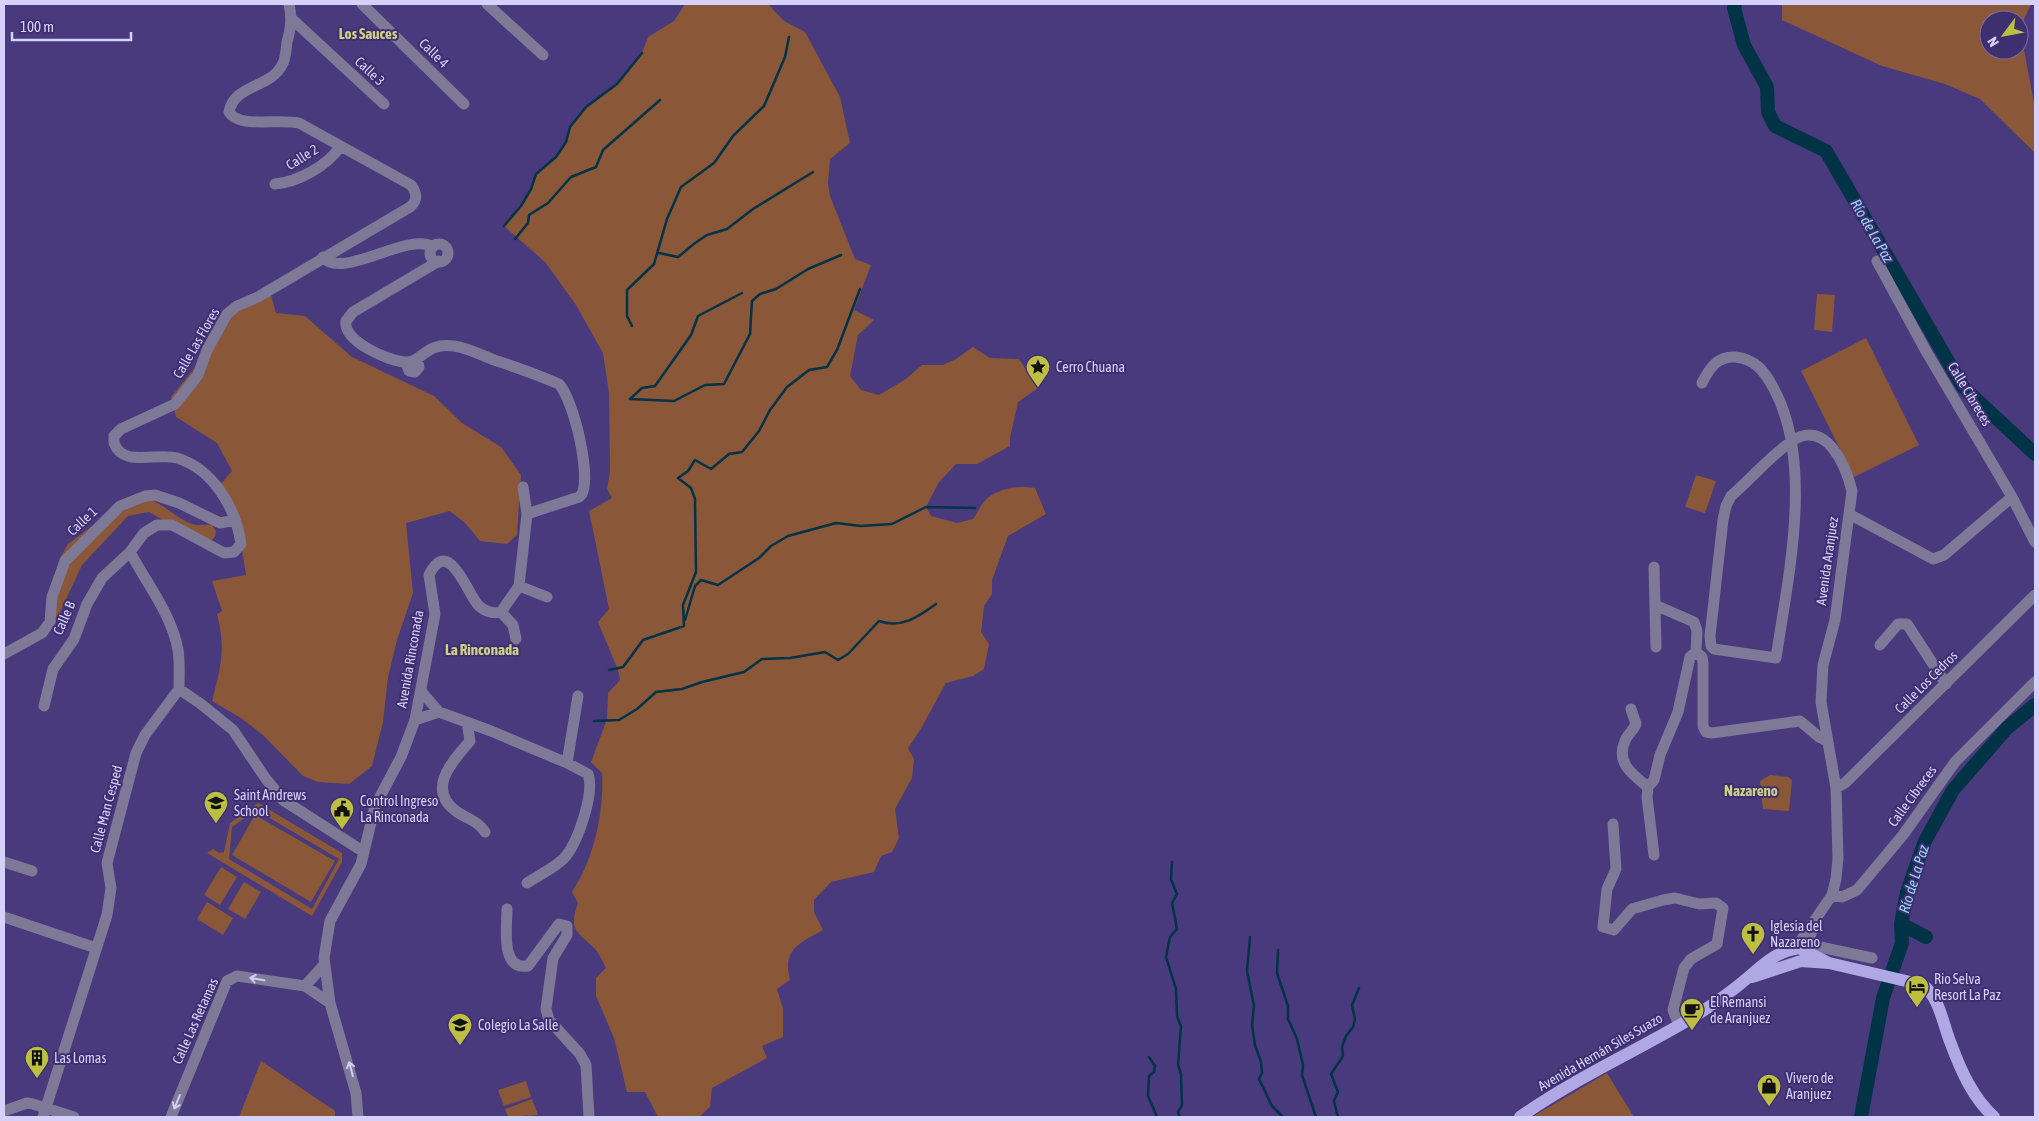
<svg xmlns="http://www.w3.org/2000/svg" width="2039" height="1121" font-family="'Asap Condensed',sans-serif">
  <rect width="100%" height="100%" fill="#483a7d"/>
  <path fill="#8a5739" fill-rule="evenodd" d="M685 4H768L784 21 805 32 840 97 850 143 830 159 828 183 830 196 855 259 871 265 854 310 874 320 858 335 850 376 861 390 879 395 906 379 922 365H943L956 359 973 347 990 358 1019 359 1038 388 1018 402 1010 438V446L977 464H956L939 482 926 507 931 516 957 523 973 519C978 513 982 501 989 497 1002 488 1020 485 1035 488L1046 514 1008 536 992 580V594L984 606 981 632 989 644 984 669 973 676 946 683C933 705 923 728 908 748L914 759 912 778 895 809 899 838 892 852 881 856 874 872 831 882 814 900V912L823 930C800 943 782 949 790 980L777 989 783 1009V1037L762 1046 767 1058 712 1088 710 1107 699 1117H658L645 1092H627L614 1038 596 996V978L606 968C602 961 599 952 593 947 575 930 569 929 578 903L572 892C594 859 604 813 602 773L591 762 607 719 608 693 620 680 618 670 598 622 609 609 589 511 612 498 607 489 610 471 609 393 603 353 576 305 545 262 504 226 521 206 531 189 536 174 556 157 566 142 570 127 586 107 617 84 642 53 648 37 674 21Z
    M1782 4H2031L2020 28 2035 109V153L1980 99 1945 84 1882 66 1782 20ZM1989 20H2019V50H1989Z
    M269 288 276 313 305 316 352 357 434 396 462 423 501 447 521 475 517 535 507 544 480 541 465 523 450 511 406 523 413 593 397 640 388 677 383 722 372 766 349 784 318 782 303 776 263 735 241 718 212 701C221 666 226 649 217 614L222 611 212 581 246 575 238 524 221 484 232 471 217 443 176 417 171 397 194 369 211 331 231 307Z
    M1817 294 1835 295 1832 332 1814 330Z
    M1866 338 1919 445 1854 477 1801 371Z
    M1696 475 1716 481 1705 513 1685 507Z
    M149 499C165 505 176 518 192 524 197 526 206 524 212 525L216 531C215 540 211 542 202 542L149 512 128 516 82 565 53 627 49 596 60 558 68 544 122 504Z
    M1770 775 1788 777 1792 780 1789 811 1763 809 1760 781Z
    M258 803 342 853V862L312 916 207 853 213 849 219 853 224 852 230 823ZM256 810 339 859 312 909 229 859 232 827Z
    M255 815 335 861 311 902 232 855Z
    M221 867 237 877 220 905 204 895Z
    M244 882 261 892 245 919 228 909Z
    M207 902 233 918 223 935 197 919Z
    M261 1061 335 1111V1117H239Z
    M1607 1073 1634 1117H1532Z
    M526 1081 531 1097 504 1106 498 1090Z
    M532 1099 538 1115 508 1117 505 1109Z"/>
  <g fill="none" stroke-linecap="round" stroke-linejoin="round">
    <path stroke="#003346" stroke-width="2.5" d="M504 226 521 206 531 189 536 174 556 157 566 142 570 127 586 107 617 84 642 53
      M515 239 528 223 529 215 548 203 571 177 596 167 603 150 660 100
      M659 253 678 257 695 243 707 235 727 229 753 209 813 172
      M632 326 627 316V290L654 264 667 219 681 187 714 163 733 136 764 106 785 57 789 37
      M630 399 674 401 705 385 724 384 750 334 752 301 760 294 776 289 808 269 841 255
      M630 399 642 388 655 386 691 335 698 316 742 293
      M685 620 695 586 701 580 718 585 759 558 771 546 788 536 836 523 861 526 892 524 926 507 975 508
      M609 670 623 667 643 640 684 626 683 605 696 572 695 499 691 488 678 478 688 471 695 460 711 469 729 454 742 452 759 431 770 410 787 387 809 370 827 367 837 350 860 289
      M594 721 619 720 637 709 656 692 682 689 702 682 744 672 762 659 790 658 825 652 838 660 848 654 879 621C901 629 918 617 936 604
      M1172 862 1171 879 1177 894 1172 903 1177 929 1170 937 1166 957 1176 989 1177 1016 1181 1026 1178 1065 1181 1074 1182 1105 1178 1112 1180 1117
      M1250 937 1247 971 1254 1006 1252 1025 1255 1045 1261 1062 1262 1073 1259 1079 1272 1106 1283 1117
      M1278 950 1277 973 1288 1006V1019L1297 1039 1303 1065 1302 1075 1316 1117
      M1149 1057 1155 1066 1154 1072 1149 1076 1148 1096 1157 1117
      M1338 1117 1334 1101 1338 1092 1331 1074 1343 1056 1342 1047 1346 1036 1353 1027 1355 1019 1352 1005 1359 988"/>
    <path stroke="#003346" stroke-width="14" d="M1735 4 1734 8 1744 45 1767 87 1768 112 1775 126 1826 151 1963 387 2035 454
      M1901 924 1926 937
      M1861 1117 1883 998 1902 943 1901 924 1907 892 1925 841 1953 790 2007 728 2035 705"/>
    <path stroke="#7d7997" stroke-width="11" d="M362 4 464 104
      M487 4 543 55
      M292 19 384 104
      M275 184C298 182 327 166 340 147
      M430 253a9 9 0 1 1 18 0a9 9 0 1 1-18 0Z
      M323 257C341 281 408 231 433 247
      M1877 261 1926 351 2012 497 2035 542
      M406 362 409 371 415 372 419 367 417 359
      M1702 383C1709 369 1717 356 1735 357 1756 359 1765 372 1774 389 1814 463 1788 578 1776 658L1714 649 1711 646 1710 636 1723 520 1726 506 1731 496C1751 479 1770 456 1792 441 1826 418 1846 466 1852 491L1835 620 1823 665 1821 702 1836 788 1838 858 1836 879 1832 895 1795 949
      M523 487 527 514
      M1849 514 1933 559 1944 555 2012 497
      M130 552C147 584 172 615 178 650 180 663 179 676 179 689L201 704 233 730 266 779 283 800 364 852
      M1654 567 1656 647
      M519 586 547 597
      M1655 605 1694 622 1697 631 1696 652
      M501 612 513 625 516 639
      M1880 645 1898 624H1907L1946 684
      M4 654 42 633 50 622 52 597 65 561 120 506 145 496 155 495 179 503 220 523 235 520
      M421 691 439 712 491 731 567 763 588 774C595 793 578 841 566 856 557 867 539 875 527 883
      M44 706 53 669 74 639 87 604 102 578 130 552 144 533 157 525H172L224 553 234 552 241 544C236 508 213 469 177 458 158 452 123 468 114 443V436L121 429 175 404 198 375 207 350 227 314 237 306 258 297 410 207C418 200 417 193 411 185L299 123C278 118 239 129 229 112 234 84 271 88 282 65 286 59 286 49 287 42 291 28 292 18 289 4
      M1631 709 1636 724C1633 731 1627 735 1625 741 1615 763 1634 776 1648 787
      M415 720 439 712
      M467 722 470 741C453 761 425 789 457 812 468 819 478 821 485 832
      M567 763 578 696
      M1836 788 1845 783 2035 595
      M1613 824 1616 869 1607 889 1603 927 1614 930 1632 909 1663 900 1675 898 1699 904 1716 903 1723 908 1717 944 1691 959 1684 968 1673 1010 1679 1025
      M1654 855 1647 797 1648 787 1654 780 1660 755 1678 712 1690 657 1696 652 1702 657 1703 663V726L1706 732 1712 733 1800 721 1819 737 1827 741
      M4 862 32 871
      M1832 895 1842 897 1857 890 1903 835 1955 762 2035 682
      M507 909C507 928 500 970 528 966L559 924 567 926V935L553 958 546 1009 549 1020 580 1054 586 1065 589 1117
      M4 917 96 948
      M1813 927 1809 941 1810 952 1820 947 1872 958
      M305 986 323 966
      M4 1111 27 1103 33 1104 74 1117
      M43 1117 107 915 111 888 107 863 136 753 145 735 179 689
      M171 1117 227 981 237 976 305 986 330 1003
      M358 1117 356 1093 330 1003 324 958 330 921 361 864 375 806 401 757 415 720 435 614 429 575C449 534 468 596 479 606 486 612 493 614 501 612L519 586 527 514 579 497 582 494C591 474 574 401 559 384 538 375 516 367 494 360 481 355 468 348 454 346 424 342 423 363 405 362 388 361 343 341 346 321L353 312 439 261"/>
    <path stroke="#b0a8e4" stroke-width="12" d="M1752 977 1801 961 1829 963 1923 985C1940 998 1943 1025 1951 1044 1961 1071 1973 1098 1994 1117
      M1520 1117C1575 1078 1637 1051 1695 1016 1712 1005 1730 993 1745 980 1763 965 1774 952 1799 948L1829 963"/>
  </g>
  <defs><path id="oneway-shaft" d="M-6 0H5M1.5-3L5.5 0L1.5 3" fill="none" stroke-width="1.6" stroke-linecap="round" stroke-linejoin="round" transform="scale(1.25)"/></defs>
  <g stroke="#d1cdf4">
    <use href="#oneway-shaft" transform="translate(257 979) rotate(-171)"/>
    <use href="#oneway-shaft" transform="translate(351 1069) rotate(-105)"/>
    <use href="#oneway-shaft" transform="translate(177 1102) rotate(112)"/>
  </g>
  <defs>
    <symbol id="sight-pin" viewBox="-11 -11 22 30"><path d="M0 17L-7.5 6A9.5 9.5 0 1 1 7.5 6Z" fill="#bdbf43" stroke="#3e2f71"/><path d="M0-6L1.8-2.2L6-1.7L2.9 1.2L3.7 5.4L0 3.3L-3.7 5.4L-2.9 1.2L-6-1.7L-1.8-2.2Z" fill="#111"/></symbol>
    <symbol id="school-pin" viewBox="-11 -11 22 30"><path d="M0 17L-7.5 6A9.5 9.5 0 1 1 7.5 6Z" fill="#bdbf43" stroke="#3e2f71"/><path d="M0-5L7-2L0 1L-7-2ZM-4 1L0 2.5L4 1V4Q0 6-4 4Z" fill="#111"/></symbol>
    <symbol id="civic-pin" viewBox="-11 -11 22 30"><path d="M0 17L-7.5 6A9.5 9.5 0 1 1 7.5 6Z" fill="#bdbf43" stroke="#3e2f71"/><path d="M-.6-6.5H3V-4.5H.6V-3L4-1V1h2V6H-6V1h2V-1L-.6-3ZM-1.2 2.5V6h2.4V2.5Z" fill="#111"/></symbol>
    <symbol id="church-pin" viewBox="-11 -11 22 30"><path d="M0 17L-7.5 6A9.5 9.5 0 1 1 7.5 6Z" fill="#bdbf43" stroke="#3e2f71"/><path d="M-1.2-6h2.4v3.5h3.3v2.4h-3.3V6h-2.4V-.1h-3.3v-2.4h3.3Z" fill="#111"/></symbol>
    <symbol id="hotel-pin" viewBox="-11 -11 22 30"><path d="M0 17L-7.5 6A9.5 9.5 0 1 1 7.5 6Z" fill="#bdbf43" stroke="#3e2f71"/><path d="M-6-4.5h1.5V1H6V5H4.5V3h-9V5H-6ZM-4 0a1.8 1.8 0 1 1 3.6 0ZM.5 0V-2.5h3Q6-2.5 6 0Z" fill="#111"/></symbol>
    <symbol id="cafe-pin" viewBox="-11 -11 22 30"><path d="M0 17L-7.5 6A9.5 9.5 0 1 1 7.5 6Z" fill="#bdbf43" stroke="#3e2f71"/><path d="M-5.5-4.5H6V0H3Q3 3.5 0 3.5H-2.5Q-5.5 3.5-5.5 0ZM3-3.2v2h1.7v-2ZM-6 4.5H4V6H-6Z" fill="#111"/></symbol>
    <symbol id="building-pin" viewBox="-11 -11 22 30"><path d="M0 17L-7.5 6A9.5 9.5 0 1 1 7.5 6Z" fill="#bdbf43" stroke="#3e2f71"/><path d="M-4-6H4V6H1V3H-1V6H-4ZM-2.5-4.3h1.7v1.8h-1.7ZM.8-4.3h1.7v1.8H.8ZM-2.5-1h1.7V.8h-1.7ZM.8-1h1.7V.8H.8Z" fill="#111"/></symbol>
    <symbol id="shop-pin" viewBox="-11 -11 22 30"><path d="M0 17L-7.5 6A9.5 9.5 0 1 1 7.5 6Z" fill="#bdbf43" stroke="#3e2f71"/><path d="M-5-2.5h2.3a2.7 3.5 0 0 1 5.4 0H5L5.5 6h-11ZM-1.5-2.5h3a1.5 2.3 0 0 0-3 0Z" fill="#111"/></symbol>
  </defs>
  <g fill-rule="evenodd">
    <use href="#sight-pin" x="1024" y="353" width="28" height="38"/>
    <use href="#school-pin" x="202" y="789" width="28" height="38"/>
    <use href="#civic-pin" x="328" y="795" width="28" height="38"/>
    <use href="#church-pin" x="1739" y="920" width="28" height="38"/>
    <use href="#hotel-pin" x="1903" y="973" width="28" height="38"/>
    <use href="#cafe-pin" x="1678" y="996" width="28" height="38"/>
    <use href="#school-pin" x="446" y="1011" width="28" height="38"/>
    <use href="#building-pin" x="23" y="1044" width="28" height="38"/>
    <use href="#shop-pin" x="1755" y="1072" width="28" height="38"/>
  </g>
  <g text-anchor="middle" stroke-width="4" stroke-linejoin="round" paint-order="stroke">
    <g font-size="14" fill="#d5d1f9" stroke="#3e2f71">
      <text transform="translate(434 53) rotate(44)" y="5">Calle 4</text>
      <text transform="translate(370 71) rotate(43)" y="5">Calle 3</text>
      <text transform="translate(302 157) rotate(-32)" y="5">Calle 2</text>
      <text transform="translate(196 343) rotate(-60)" y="5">Calle Las Flores</text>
      <text transform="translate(1970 394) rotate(59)" y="5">Calle Cibreces</text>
      <text transform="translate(82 521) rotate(-43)" y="5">Calle 1</text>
      <text transform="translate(1827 561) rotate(-82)" y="5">Avenida Aranjuez</text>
      <text transform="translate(64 618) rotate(-66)" y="5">Calle B</text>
      <text transform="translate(410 659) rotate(-80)" y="5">Avenida Rinconada</text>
      <text transform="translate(1926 682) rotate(-45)" y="5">Calle Los Cedros</text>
      <text transform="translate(1912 796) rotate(-54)" y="5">Calle Cibreces</text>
      <text transform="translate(106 809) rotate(-75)" y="5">Calle Man Cesped</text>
      <text transform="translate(195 1021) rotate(-66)" y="5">Calle Las Retamas</text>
      <text transform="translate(1600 1052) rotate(-30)" y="5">Avenida Hernán Siles Suazo</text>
    </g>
    <g font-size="14" fill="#d5d1f9" stroke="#3e2f71" text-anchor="start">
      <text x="1056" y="372">Cerro Chuana</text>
      <text x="234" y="800">Saint Andrews<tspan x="234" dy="16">School</tspan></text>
      <text x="360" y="806">Control Ingreso<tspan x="360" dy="16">La Rinconada</tspan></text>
      <text x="1770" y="931">Iglesia del<tspan x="1770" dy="16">Nazareno</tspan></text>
      <text x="1934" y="984">Rio Selva<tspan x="1934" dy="16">Resort La Paz</tspan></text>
      <text x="1710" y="1007">El Remansi<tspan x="1710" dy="16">de Aranjuez</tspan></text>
      <text x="478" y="1030">Colegio La Salle</text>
      <text x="54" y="1063">Las Lomas</text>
      <text x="1786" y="1083">Vivero de<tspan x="1786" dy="16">Aranjuez</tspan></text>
    </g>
    <g font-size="15" font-weight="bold" fill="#ced183" stroke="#3e2f71">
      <text x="368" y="39">Los Sauces</text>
      <text x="482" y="655">La Rinconada</text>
      <text x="1751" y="796">Nazareno</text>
    </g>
    <g font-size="15" font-style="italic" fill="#93d3f3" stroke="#3e2f71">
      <text transform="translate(1872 231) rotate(60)" y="5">Río de La Paz</text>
      <text transform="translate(1914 879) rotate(-73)" y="5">Río de La Paz</text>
    </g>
  </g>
  <rect width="2039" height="1121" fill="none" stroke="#d5d1f9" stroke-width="10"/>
  <g transform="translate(2004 35) rotate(238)"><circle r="24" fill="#3e2f71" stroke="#7a70a7"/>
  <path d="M0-4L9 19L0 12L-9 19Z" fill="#bdbf43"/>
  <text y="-8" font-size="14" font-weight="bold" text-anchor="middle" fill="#d5d1f9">N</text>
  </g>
  <path d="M12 32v8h119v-8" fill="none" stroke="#d5d1f9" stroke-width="2.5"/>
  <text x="20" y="32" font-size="15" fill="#d5d1f9" stroke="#3e2f71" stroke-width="4" paint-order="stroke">100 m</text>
</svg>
